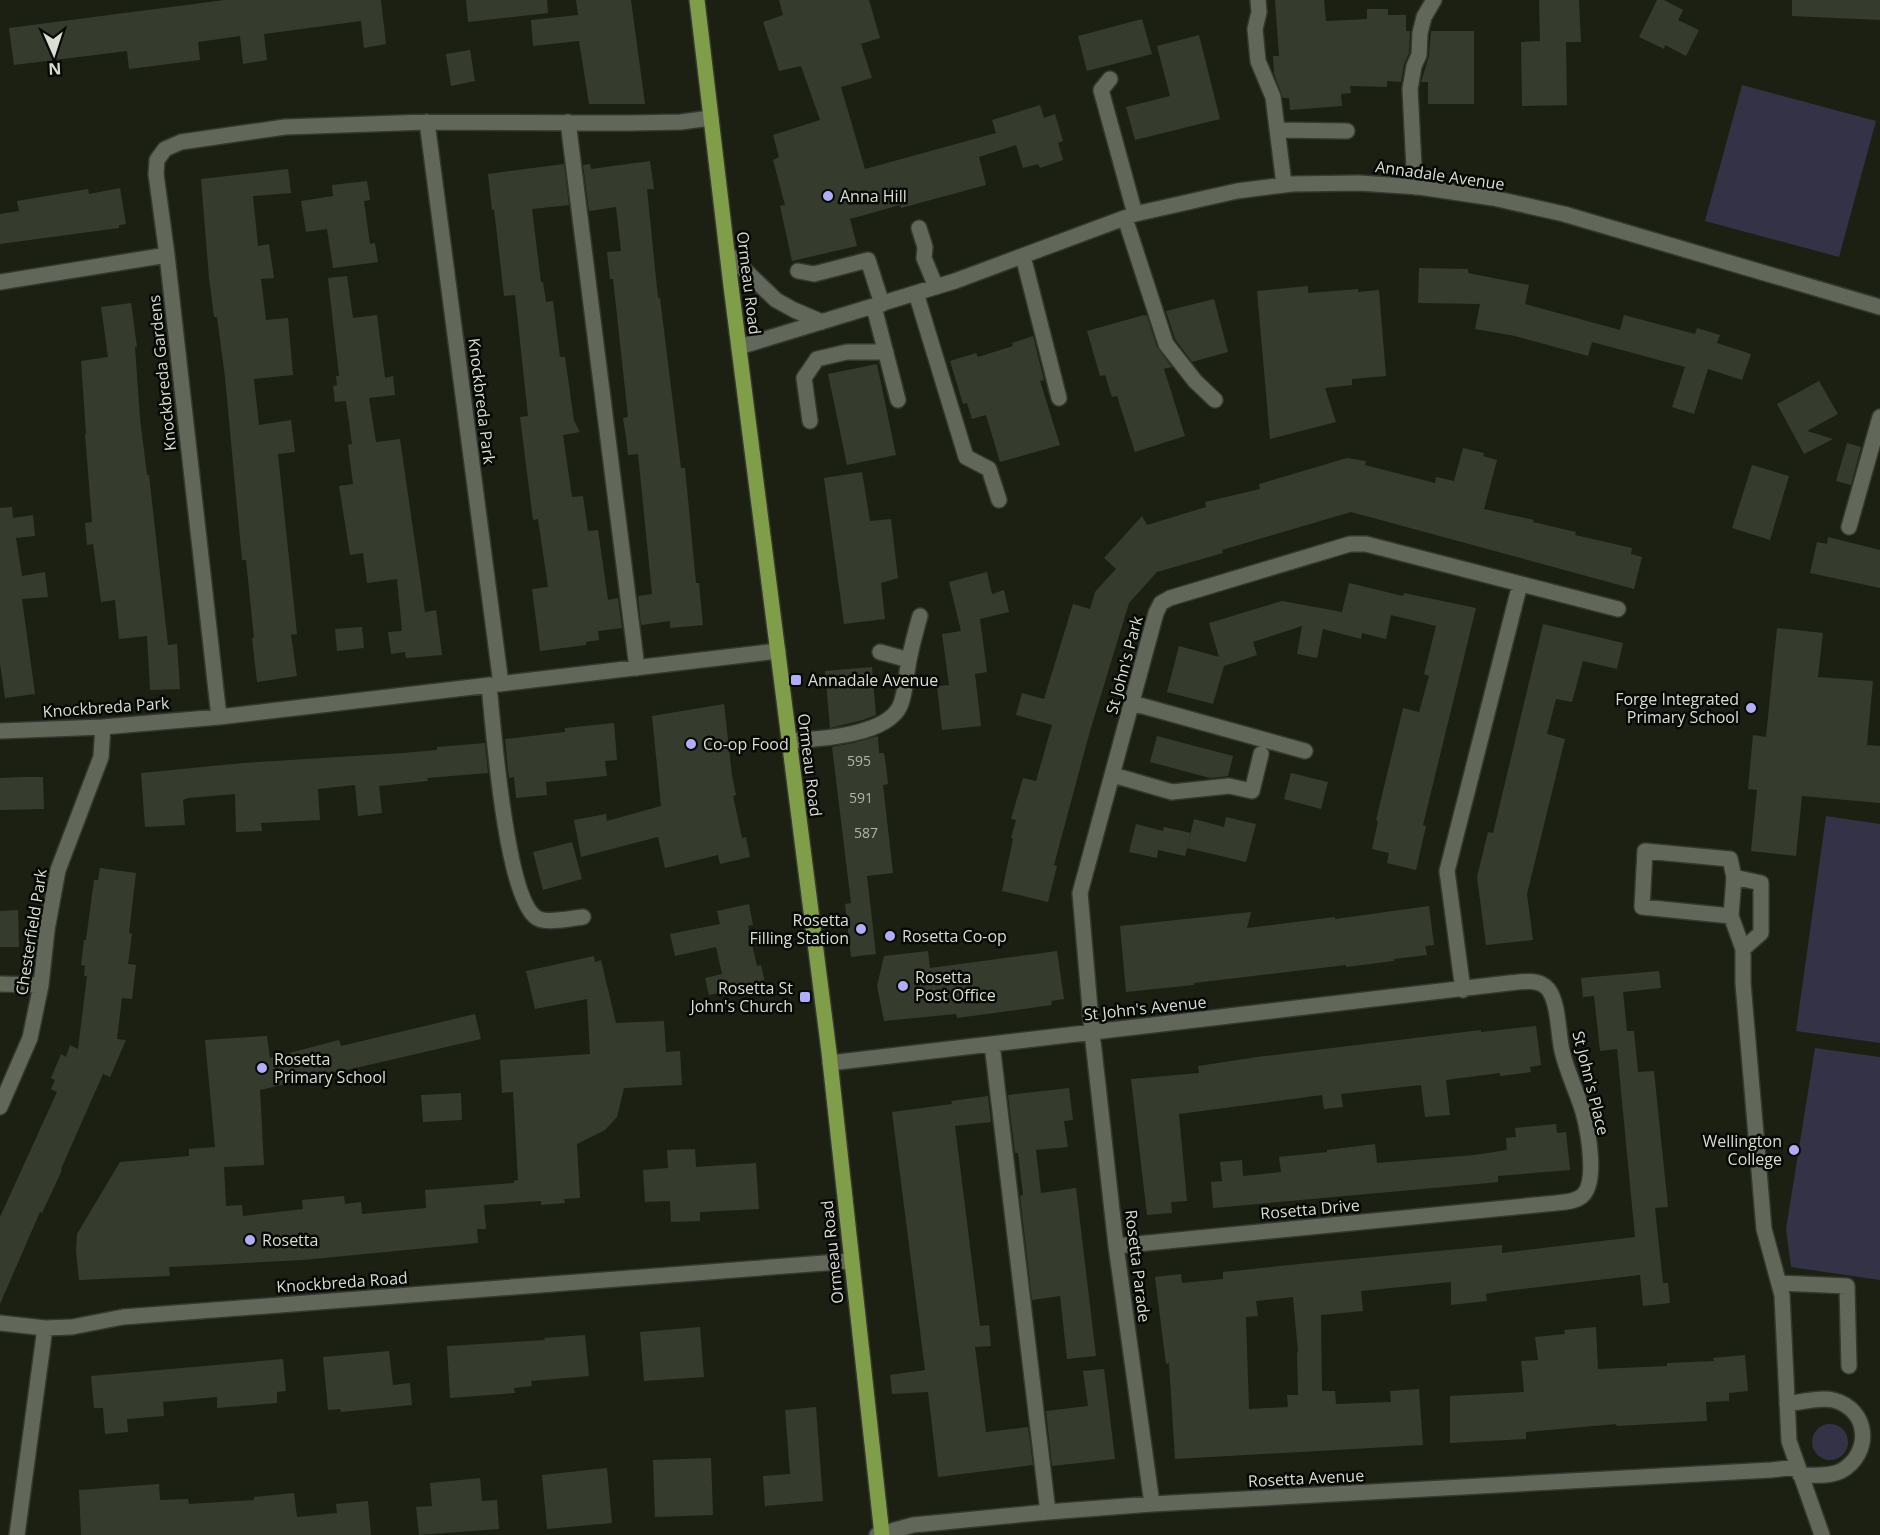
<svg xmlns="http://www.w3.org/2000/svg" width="1880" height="1535" font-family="'Open Sans',sans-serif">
  <rect width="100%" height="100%" fill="#1b2013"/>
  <path fill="#333246" d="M1742 85 1876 121 1839 257 1705 221Z
    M1826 816 1880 824V1043L1796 1031Z
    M1815 1048 1880 1057V1280L1791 1267 1786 1229Z
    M1812 1442a18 18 0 1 1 36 0a18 18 0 1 1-36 0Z"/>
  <path fill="#363c2d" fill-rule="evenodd" d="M225 0H381L386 44 364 48 361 21 264 34 267 60 243 64 240 36 198 42 200 60 129 69 127 51 14 65 9 28Z
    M466 0H547L548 13 468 22Z
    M576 0H631L645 104H589L579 41 533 46 531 20 578 15Z
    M779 0H869L880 38 861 44 872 78 841 87 865 169 996 133 992 120 1040 105 1044 118 1055 114 1063 141 1058 143 1063 160 1040 168 1038 164 1023 168 1016 145 979 157 986 185 901 208 900 205 850 219 857 246 792 261 780 206 785 205 773 160 779 157 773 135 820 120 801 66 779 71 763 22 783 15Z
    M1275 0H1324L1326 21 1367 19V9H1388V15H1406V31H1410L1409 53 1404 64 1401 82 1387 81V87L1350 86 1351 93 1341 94 1342 106 1290 110 1289 98H1283L1274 74 1273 56H1279Z
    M1539 0H1579L1581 42H1566L1567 105 1522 106 1521 42 1540 41Z
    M1657 0H1664L1683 10 1678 20 1699 30 1686 56 1665 45 1664 49 1639 37Z
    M1792 0H1880V20L1792 16Z
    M1142 19 1152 54 1087 71 1078 36Z
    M1431 31H1474V104H1428V82H1421L1429 56Z
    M1199 35 1220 119 1135 140 1126 107 1170 96 1157 46Z
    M470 50 475 81 451 86 446 54Z
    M650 161 654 189H647L658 298H660L681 468H685L696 583H699L703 625 670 628V621L641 625 638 596 652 594 638 454 628 455 626 437 623 418 628 417 613 279H610L607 252 621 251 616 207 589 211 583 165 590 164 591 169Z
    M564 164 569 205 532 209 541 282H543L546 302 553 301 560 357H565L574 421 580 432 563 435 572 497 583 496 588 531 598 530 608 600 618 598 622 628 598 631 599 640 586 642V645L540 651 532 589 548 587 538 519 533 520 520 417 528 416 515 295 504 296 494 209 492 210 488 174Z
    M288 169 291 193 253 196 258 246 269 244 274 278 261 279 266 320 288 318 293 375 254 379 259 425 291 420 295 452 278 454 297 634 291 635 297 676 257 682 252 638H254L246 560H242L225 377 217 317H214L209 278 201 179Z
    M367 181 370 200 364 201 370 244 375 243 378 262 333 268 327 229 306 232 301 201 333 196 332 185Z
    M120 188 126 224 119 225V228L0 244V214L19 211 17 201 88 189 89 194Z
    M1419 268 1468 269V273L1529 285 1525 304 1620 330 1624 315 1695 334 1697 328 1720 335 1717 343 1751 354 1742 380 1708 369 1694 414 1672 407 1685 367 1592 342 1588 356 1515 336 1475 329 1480 304 1418 303Z
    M347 276 353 318 377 315 385 378 393 376 395 395 369 398 376 442 400 439 425 612 436 610 442 655 406 658 405 652 391 654 388 632 402 631 397 579 367 583 363 553 350 555 339 486 353 484 348 445 352 444 346 401 335 402 333 386 337 385 336 376H339L328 278Z
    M1308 286V293L1358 289V292L1379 290 1386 376 1352 379V385L1325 388 1336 422 1270 439 1257 291Z
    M1214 299 1228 352 1192 362 1175 339 1166 311Z
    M131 303 137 347H135L140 418 147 475H149L168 645 177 644 180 689 150 690 147 636 119 639 115 600 101 602 93 544 87 545 85 523 92 522 85 434H86L81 361 108 357 101 307Z
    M1144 315 1147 316 1157 347 1172 367 1164 369 1185 436 1135 452 1117 396 1112 397 1105 375 1100 376 1087 331Z
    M1033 336 1044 380 1040 381 1060 445 1000 462 986 415 972 419 967 403 963 404 950 361 976 353 978 357 1013 346 1012 343Z
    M877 364 896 455 847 465 828 374Z
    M1819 381 1838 414 1807 431 1833 439 1804 454 1777 404Z
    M1847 443 1861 447 1851 485 1836 481Z
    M1463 448 1484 453 1483 456 1497 460 1484 509 1534 520 1533 522 1576 532 1575 535 1632 548 1631 554 1642 557 1634 589 1351 512 1222 550 1223 553 1157 572 1129 603 1090 731 1054 865 1057 866 1048 902 1002 891 1013 839 1011 838 1016 820 1011 819 1023 778 1036 781 1052 725 1016 715 1022 693 1044 699 1073 604 1090 609 1095 592 1116 569 1104 558 1142 516 1147 525 1206 507 1205 502 1260 489 1259 484 1347 458 1366 461 1365 465 1435 483 1436 477 1454 481Z
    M1752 465 1789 476 1770 540 1732 528Z
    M862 472 870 521 891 519 898 578 881 583 885 619 844 624 824 478Z
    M12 507 13 518 33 515 35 536 16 538 22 576 45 572 48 597 22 599 35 694 5 698 0 663V508Z
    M1828 537 1880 550V588L1810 573 1817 542 1827 544Z
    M987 572 992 594 1004 590 1009 612 980 619 987 672 975 674 981 726 942 730 937 686 949 685 942 634 961 631 949 582Z
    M1349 583 1403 596 1404 593 1476 608 1423 825 1426 826 1416 870 1387 863 1389 853 1372 849 1378 821 1376 820 1403 708 1419 712 1429 676 1424 674 1436 626 1391 615 1386 639 1362 633 1361 639 1323 629 1317 658 1297 654 1302 626 1253 642 1257 655 1224 666 1213 704 1167 692 1179 646 1219 657 1209 623 1282 601 1342 612Z
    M1543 624 1623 643 1617 669 1583 661 1572 702 1556 699 1547 734 1565 739 1527 894 1533 940 1486 945 1477 877 1488 832 1493 833Z
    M362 627 364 648 337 651 335 629Z
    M1777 628 1823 633 1818 677 1873 681 1867 745 1880 746V803L1802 796 1796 856 1751 851 1757 790 1748 789 1753 735 1766 737Z
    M872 667 876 715 863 720 830 728 825 671Z
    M724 704 732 775 736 795 733 796 742 838 746 837 750 857 720 864 718 855 665 868 658 837 581 857 574 820 606 814 607 821 661 806 652 716Z
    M614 723 617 760 605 761 607 776 546 782 547 795 516 798 514 777 509 778 508 771 505 739 565 732V728Z
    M878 736 879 753H884L886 766 888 784 883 785 893 873 867 876 876 954 851 957 845 904 851 903 832 747 853 743Z
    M1157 736 1233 756 1228 776 1210 778 1150 762Z
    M485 743 488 773 427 778 428 781 379 786 382 813 358 816 355 785 318 789 320 820 261 823 262 831 236 832 235 794 188 798 183 800 185 825 145 827 141 773 243 763 403 753 437 750V747Z
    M1291 773 1328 782 1321 809 1284 799Z
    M22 777H43L44 809 0 810V778Z
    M1226 817 1256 824 1246 862 1187 848 1194 819 1224 827Z
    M1136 824 1163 831 1164 827 1191 833 1185 856 1158 850 1157 858 1129 852Z
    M572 842 582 879 543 890 533 852Z
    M100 868 136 873 129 933 132 934 128 964 136 965 132 999 122 998 117 1039 126 1040 110 1077 103 1074 61 1169 62 1170 42 1213 40 1212 0 1304V1217L57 1092 51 1089 55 1080 51 1078 61 1054 66 1057 70 1045 78 1049 87 976H84L85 966 81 965 84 940H86L94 880H98Z
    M749 904 753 925 748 926 757 966 761 965 765 983 709 995 705 978 722 974 716 947 675 956 670 934 720 924 717 911Z
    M1429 906 1434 945 1425 946 1427 955 1394 959V961L1346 967V965L1194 983V985L1126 992 1120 926 1251 912 1247 928 1335 917V919Z
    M18 910 19 947H0V911Z
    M928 951 930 968 1057 951 1064 999 1051 1001 1052 1005 957 1018 956 1014 884 1021 877 986 884 956Z
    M594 956 595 962 601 960 616 1023 664 1021 666 1052 680 1051 682 1085 624 1088 617 1117 605 1130 577 1144 580 1198 564 1199 565 1203 541 1205V1201L484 1205 486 1229H477L478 1243 303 1260 169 1267 170 1276 79 1280 76 1251 77 1234 120 1162 189 1156V1149L215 1147 205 1040 267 1036 270 1058 339 1040 341 1046 475 1014 481 1039 260 1090 264 1165 224 1167 226 1206 242 1205 243 1216 303 1209 302 1200 344 1196 345 1204 361 1202 362 1214 426 1208 425 1190 514 1183V1181L518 1180 513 1092 502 1093 500 1060 590 1054 587 999 535 1009 526 971Z
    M1659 971 1661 988 1623 992 1627 1031H1634L1638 1072 1654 1071 1668 1207 1655 1208 1663 1283H1668L1670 1303 1643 1306 1640 1275 1496 1292 1486 1294 1487 1301 1451 1305V1282L1361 1291 1363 1311 1321 1315 1322 1391H1335L1336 1404 1391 1402 1390 1391 1419 1389 1423 1445 1175 1459 1169 1363 1166 1364 1155 1277 1181 1274 1182 1283 1223 1279V1272L1319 1262 1502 1245V1253L1635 1237 1617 1049 1600 1051 1594 996 1583 997 1581 978ZM1293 1297 1298 1352H1297L1298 1395H1287L1288 1407 1249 1409 1246 1317 1258 1316 1256 1301Z
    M1536 1026 1541 1065 1530 1067 1531 1072 1500 1076V1073L1446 1080 1450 1115 1425 1117 1421 1085 1341 1094 1343 1107 1324 1109 1322 1095 1179 1114 1187 1201 1171 1202 1172 1213 1147 1215 1131 1079 1199 1073 1198 1066 1257 1057 1481 1030V1032Z
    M1069 1088 1073 1120 1064 1121 1068 1147 1036 1150 1041 1193 1076 1188 1096 1356 1067 1359 1060 1296 1032 1300 1020 1196 1023 1195 1018 1153H1015L1008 1095Z
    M461 1093 462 1120 423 1122 421 1095Z
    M988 1096 991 1122 955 1126 980 1326 989 1325 991 1346 975 1347 986 1432 1028 1427 1033 1465 938 1477 928 1392 892 1394 890 1375 925 1370 892 1112 952 1104 951 1101Z
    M1556 1124 1557 1133 1566 1132 1570 1170 1498 1176V1182L1478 1184 1213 1208 1211 1182 1222 1181 1220 1162 1242 1160 1243 1176 1281 1172 1279 1157 1327 1152V1150L1375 1144 1377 1163 1474 1155 1507 1150 1506 1138 1516 1137 1515 1128Z
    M695 1149 696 1167 756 1163 759 1209 700 1212V1221L671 1222 670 1201 645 1202 643 1170 668 1168 667 1150Z
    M700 1327 704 1377 644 1381 640 1332Z
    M1596 1327 1598 1369 1667 1366V1363L1714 1361 1713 1358 1745 1355 1748 1391 1729 1393V1401L1706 1402 1707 1421 1617 1426 1616 1424 1526 1432V1439L1450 1443V1396L1524 1392 1521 1361 1538 1360 1535 1337 1565 1334 1564 1330Z
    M585 1335 589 1376 531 1381 532 1386 514 1388 515 1393 450 1398 447 1346 545 1340 544 1338Z
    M389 1351 393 1385 410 1383 412 1405 341 1412 340 1409 328 1410 323 1357Z
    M283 1359 286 1391 277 1392V1403L217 1408V1397L163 1402 164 1416 127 1419 128 1432 105 1434 103 1408H94L91 1376Z
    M1104 1369 1115 1459 1052 1466 1046 1411 1088 1406 1083 1371Z
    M816 1407 823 1501 765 1506 763 1476 790 1474 785 1410Z
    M711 1458 713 1515 655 1517 653 1460Z
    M607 1468 612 1523 547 1529 542 1475Z
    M480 1478 482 1501 497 1500 499 1529 419 1535 416 1507 432 1506 430 1483Z
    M159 1484 160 1500 188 1499 189 1504 254 1500V1497L294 1493 297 1517 337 1513 336 1504 368 1501 371 1535H81L79 1490Z"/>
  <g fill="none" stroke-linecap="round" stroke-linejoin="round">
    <defs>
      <path id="minor" d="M1258 0 1259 12 1255 29 1258 61 1273 97 1284 184
        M1110 79 1101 90 1135 214
        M427 122 501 684
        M568 122 637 668
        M1277 130 1347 131
        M1415 187 1410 89 1414 66 1419 55 1420 33 1424 17 1434 0
        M1125 218 1166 344 1195 381 1215 400
        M919 228 925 247 924 258 936 287
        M728 254 776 300 794 310 822 322
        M1023 256 1059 398
        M798 271 814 274 868 260 882 304
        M0 282 167 255
        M916 293 966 457 989 469 999 500
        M874 307 898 400
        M739 347 955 281 1135 214 1237 191 1292 184 1359 183 1419 187 1493 198 1564 214 1880 307
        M810 421 804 378 817 359 847 352H886
        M1849 527 1880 417
        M880 652 909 660
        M489 685C493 725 506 900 537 918 547 924 572 918 583 917
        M1132 703 1305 751
        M219 717 167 255 156 174 157 160 165 149 181 142 285 127 427 122 630 123 681 122 711 118
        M0 731 103 727 219 717 778 651
        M789 741C818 739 886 736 900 706 906 692 906 675 909 660 912 645 916 630 920 616
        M1113 775 1172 792 1229 786 1252 791 1261 754
        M1731 916 1734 877
        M1743 949 1761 933V883L1734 877 1730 859 1645 851 1642 907 1731 916 1743 949V983L1764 1229 1782 1295 1789 1441 1822 1535
        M0 984 41 985
        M1463 990 1447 871 1520 584
        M992 1044 1048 1512
        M830 1063 1509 983C1522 982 1539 978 1548 989 1559 1003 1558 1034 1562 1051 1567 1072 1577 1092 1583 1112 1588 1130 1598 1183 1582 1196 1575 1202 1564 1202 1556 1203L1116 1246
        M0 1107 30 1038 41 985 47 930 58 870 101 757 103 727
        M1779 1283 1847 1286 1849 1366
        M0 1323 45 1328
        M1787 1404C1801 1402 1820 1397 1833 1400 1870 1409 1872 1454 1841 1471 1829 1477 1813 1475 1800 1475
        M1152 1504 1116 1246 1092 1032 1080 893 1156 613 1161 603 1170 598 1350 544H1366L1618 609
        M17 1535 45 1328 72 1327 123 1317 851 1261
        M877 1535 913 1525 1048 1512 1152 1504 1771 1470 1797 1467"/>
      <path id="major" d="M697 0 731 286 829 1052 882 1535"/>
    </defs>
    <use href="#minor" stroke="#343830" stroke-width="18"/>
    <use href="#major" stroke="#343830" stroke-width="18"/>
    <use href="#minor" stroke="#626859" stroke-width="15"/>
    <use href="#major" stroke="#809d49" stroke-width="15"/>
  </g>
  <g fill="#b2adf9" stroke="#070905" stroke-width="2">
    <circle cx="828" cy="196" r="6"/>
    <rect x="790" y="674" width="12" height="12" rx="3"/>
    <circle cx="1751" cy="708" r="6"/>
    <circle cx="691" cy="744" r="6"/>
    <circle cx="861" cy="929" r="6"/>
    <circle cx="890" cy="936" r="6"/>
    <circle cx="903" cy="986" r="6"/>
    <rect x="799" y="991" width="12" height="12" rx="3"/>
    <circle cx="262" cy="1068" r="6"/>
    <circle cx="1794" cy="1150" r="6"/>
    <circle cx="250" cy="1240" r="6"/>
  </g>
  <g text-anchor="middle" stroke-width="5" stroke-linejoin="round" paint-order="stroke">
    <g font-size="14" fill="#b0b5aa">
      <text x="859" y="766">595</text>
      <text x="861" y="803">591</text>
      <text x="866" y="838">587</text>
    </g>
    <g font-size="16" fill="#d9ddd4" stroke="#070905">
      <text transform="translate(1440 175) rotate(8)" y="6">Annadale Avenue</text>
      <text transform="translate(749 283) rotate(83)" y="6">Ormeau Road</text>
      <text transform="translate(162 373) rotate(-96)" y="6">Knockbreda Gardens</text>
      <text transform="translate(482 401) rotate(83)" y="6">Knockbreda Park</text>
      <text transform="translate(1124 665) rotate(-75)" y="6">St John's Park</text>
      <text transform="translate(106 707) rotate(-4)" y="6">Knockbreda Park</text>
      <text transform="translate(810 765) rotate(83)" y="6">Ormeau Road</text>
      <text transform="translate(31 932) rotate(-81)" y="6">Chesterfield Park</text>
      <text transform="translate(1145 1008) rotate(-6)" y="6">St John's Avenue</text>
      <text transform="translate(1591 1083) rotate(76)" y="6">St John's Place</text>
      <text transform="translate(1310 1209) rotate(-5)" y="6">Rosetta Drive</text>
      <text transform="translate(832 1252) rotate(-96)" y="6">Ormeau Road</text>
      <text transform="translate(1138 1266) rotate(83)" y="6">Rosetta Parade</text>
      <text transform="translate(342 1282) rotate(-4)" y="6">Knockbreda Road</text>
      <text transform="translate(1306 1478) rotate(-3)" y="6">Rosetta Avenue</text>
    </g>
    <g font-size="16" fill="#d9ddd4" stroke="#070905" text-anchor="start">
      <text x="840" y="202">Anna Hill</text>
      <text x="808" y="686">Annadale Avenue</text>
      <text x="1739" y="705" text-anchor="end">Forge Integrated<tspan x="1739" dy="18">Primary School</tspan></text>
      <text x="703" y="750">Co-op Food</text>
      <text x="849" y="926" text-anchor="end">Rosetta<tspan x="849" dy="18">Filling Station</tspan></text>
      <text x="902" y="942">Rosetta Co-op</text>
      <text x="915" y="983">Rosetta<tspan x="915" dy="18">Post Office</tspan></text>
      <text x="793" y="994" text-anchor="end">Rosetta St<tspan x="793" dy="18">John's Church</tspan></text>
      <text x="274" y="1065">Rosetta<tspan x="274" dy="18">Primary School</tspan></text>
      <text x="1782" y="1147" text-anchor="end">Wellington<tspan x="1782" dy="18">College</tspan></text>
      <text x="262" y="1246">Rosetta</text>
    </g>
  </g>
  <g transform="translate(54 54) rotate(177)" stroke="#070905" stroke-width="4.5" paint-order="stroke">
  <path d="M0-4.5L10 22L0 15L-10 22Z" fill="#d9ddd4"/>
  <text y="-9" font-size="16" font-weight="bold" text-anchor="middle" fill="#d9ddd4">N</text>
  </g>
</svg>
